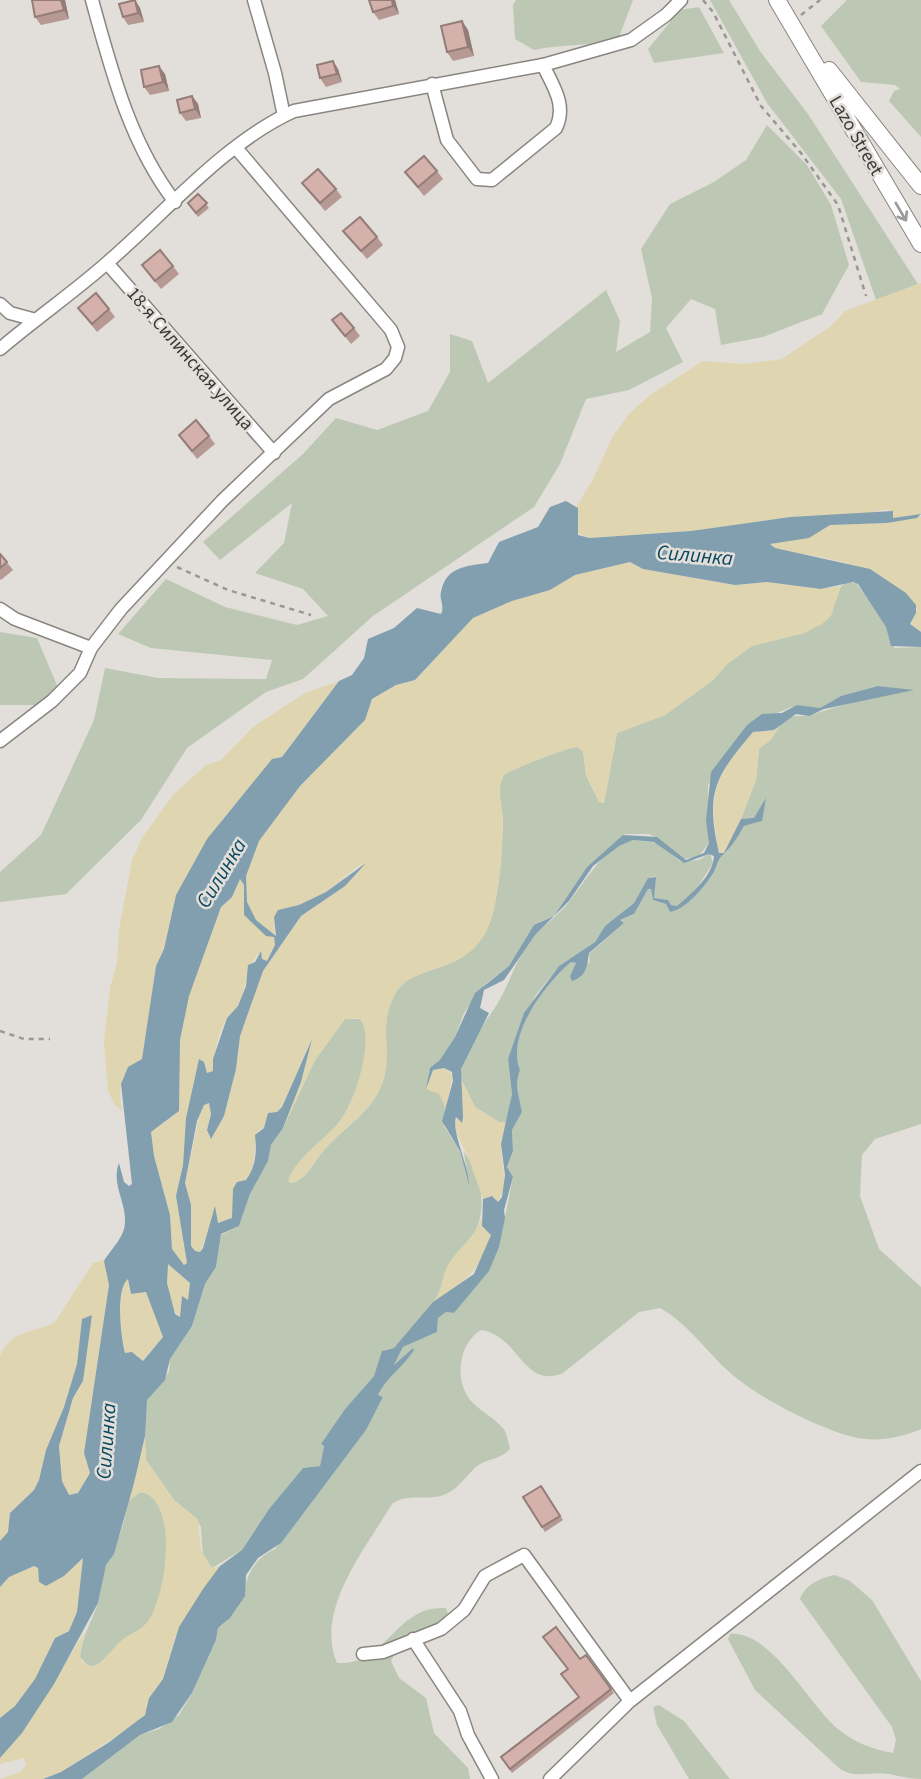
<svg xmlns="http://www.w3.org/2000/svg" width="921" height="1779" font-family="'Source Sans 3',sans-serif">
  <rect width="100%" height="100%" fill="#e2ded9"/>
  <path fill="#bdc8b4" d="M516 0H633L618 40C590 46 562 44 534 50L515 39 513 5Z
    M710 0H729L760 51 808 114 918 284 876 300 841 199 767 103Z
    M847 0H921V137L889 101 894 91 900 89 895 85 861 82 821 26Z
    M699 7 724 53 654 63 648 49 680 10Z
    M767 125 807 165 831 205 849 265 822 314 763 337 721 345 715 309 691 299 666 328 683 362 629 390 586 399 560 464 534 507 373 616 303 679 266 692 187 748 141 820 66 894 0 902V872L41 835 94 720 105 668 158 678 266 679 272 660 151 648 118 634 166 579 225 607 297 625 328 616 303 589 255 573 284 543 292 503 220 560 203 542 303 454 336 418 377 430 428 411 450 372V334L472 341 488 383 606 290 620 321 616 352 650 332 652 298 641 249 670 204 714 182 746 160Z
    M847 582 856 583C862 590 884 621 886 627 890 637 887 640 895 648L921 647V1124L875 1139 862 1155 860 1196 879 1249 921 1287V1429C902 1437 880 1442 858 1438 826 1432 765 1401 739 1380 710 1358 692 1326 660 1308L639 1312 563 1373C523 1390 519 1335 481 1330 458 1344 453 1382 473 1403 482 1412 494 1418 503 1428 507 1433 508 1442 510 1449 501 1459 491 1458 480 1464 468 1472 460 1488 446 1494 428 1502 408 1492 392 1504 366 1548 314 1610 337 1663 388 1666 394 1605 446 1608L448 1614C433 1635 402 1637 391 1661L399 1678 426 1698 434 1733 468 1768 470 1779H82L140 1735 159 1729 179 1715 192 1693 216 1640 218 1628C254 1605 234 1568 275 1549L366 1430 383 1397 378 1395C386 1377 403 1367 413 1348L394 1365 403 1347 437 1332 438 1318 446 1312 454 1313C464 1300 474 1288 485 1275 499 1257 508 1201 513 1177L507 1167 513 1151 512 1130 522 1112C519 1095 514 1086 520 1070 506 1035 545 984 571 962L576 963 570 976 590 962 589 954 624 923 620 920 633 915 648 889H651L653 900 666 904 670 912C686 910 706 885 714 872 716 868 718 860 721 857 731 847 737 839 744 826L762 821 756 816 752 820 741 819 756 780 759 749C768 741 777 727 785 721 794 713 801 718 810 715 842 706 874 694 907 690L878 686 841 696 820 708 792 707 747 725 708 785 709 843 698 857 683 859 658 838 649 834H625L587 867 554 916 540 922 509 966 485 984 464 1013 455 1037 440 1061 428 1072 445 1104 444 1126 460 1151 468 1182 464 1152C483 1176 488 1212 472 1238 465 1248 456 1254 450 1263 445 1273 445 1284 440 1294 429 1314 410 1332 394 1348L384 1350 374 1376 345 1409 321 1444 324 1446 320 1466 303 1468 269 1509 242 1550 212 1568 203 1559 201 1527 196 1518 174 1500 146 1460 144 1421 147 1400 169 1372 170 1359 192 1326 205 1284 216 1267 221 1235 239 1226 250 1194 268 1161 271 1145 283 1128 315 1060 345 1019H361C375 1042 356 1100 340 1121 325 1142 294 1156 291 1183 307 1180 314 1161 324 1150 343 1128 374 1111 382 1082 392 1049 378 1025 395 994 413 960 475 979 493 913 500 884 502 852 503 822 503 807 495 790 504 775 509 770 569 747 577 747L583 751 586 775 599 802 604 803 617 733 665 715 713 680 727 664 752 646 804 633 828 619 841 586Z
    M0 632 37 638 59 690 38 705H0Z
    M633 840 657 843 680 861 699 860 710 853 713 863 695 891 677 906 671 905 668 900 654 898 655 876 648 878 634 903 605 926 595 942 559 966 535 996 508 1059 512 1094 507 1123 499 1122 475 1107 460 1077C463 1051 482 1027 496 1006 510 984 516 957 534 936 545 924 559 915 569 902 587 879 602 849 633 840Z
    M136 1492 148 1493C177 1513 168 1596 148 1622 140 1632 127 1636 118 1645 109 1653 101 1668 88 1666L80 1657C82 1638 90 1624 97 1606 102 1592 101 1576 107 1563 118 1539 124 1530 127 1502Z
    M835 1575 850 1581 872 1600 921 1681V1779C908 1779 901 1776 889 1774 870 1771 857 1779 840 1769L755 1690 728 1639 730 1634C771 1630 809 1705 838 1729 855 1743 872 1749 893 1753L896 1740 892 1727 800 1599C806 1584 820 1578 835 1575Z
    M659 1705 684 1721 730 1779H689L657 1725 653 1707Z"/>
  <path fill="#dfd6b1" d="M921 283V514L893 518 887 509 864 514 790 517 691 531 591 538 578 533 577 506 592 481 613 436 629 414 650 395 703 361 744 364 782 359 831 326 845 311Z
    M921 516V632L910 626 917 609C882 561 828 560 774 548L770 544 794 539 830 525 887 523Z
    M630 562 643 569 735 585 767 582 821 589 841 586 831 616 822 624 804 633 752 646 727 664 713 680 665 715 617 733 604 803 599 802 586 775 583 751 577 747C569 747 509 770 504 775 495 790 503 807 503 822 502 852 500 884 493 913 475 981 414 959 395 994 377 1027 394 1049 383 1082 372 1111 344 1127 324 1150 314 1161 306 1180 291 1183L288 1181C295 1159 322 1141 338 1124 354 1106 377 1036 359 1018L345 1019 315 1060 283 1128 301 1082 311 1040 282 1106 277 1112 268 1113 266 1125 257 1132 252 1172 245 1182 236 1183 232 1218 225 1223 211 1224 200 1252 193 1250 191 1246V1205L185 1183 201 1109 206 1103 212 1106 207 1130 210 1139 224 1116 236 1069 240 1036 263 971 301 916 345 886 363 862 326 892 299 905 278 910 274 918 275 935 256 920 247 902 246 876 259 841 300 786 365 720 372 699 396 685 415 680 473 618 512 601 550 590 575 575Z
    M339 681 282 757 274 758 221 821 176 895 164 949 156 966 142 1059C120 1075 118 1082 122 1111L115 1105 108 1091 104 1042 110 987 117 964 119 930 132 860 142 838 173 795 206 765 221 760 253 727 305 693Z
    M783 721 771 740 759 749 756 780 730 846 725 852 720 853C716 845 717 835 715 826 708 785 728 762 753 732L774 730Z
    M240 879 244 885V915L274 937 275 945 267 961 262 959 261 951C243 969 249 983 238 1005 236 1010 231 1013 227 1018 218 1031 214 1056 213 1071L207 1073 204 1062 199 1059 186 1118 183 1165 176 1196 187 1263 183 1265 172 1249 170 1215 154 1156 151 1132 174 1116 179 1106C169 1040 195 967 221 907L232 897Z
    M444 1068 453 1075 446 1109 439 1094 426 1089 433 1070Z
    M460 1077 475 1107 499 1122 507 1123C505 1130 501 1138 501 1145 500 1163 511 1187 497 1202L494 1197 483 1199 469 1159 454 1128 456 1117 461 1123Z
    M482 1218 483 1229 490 1231 491 1235C479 1271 466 1282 433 1302 443 1290 441 1277 448 1265 459 1247 472 1241 482 1218Z
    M104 1260 109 1285 84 1453 90 1473 78 1493 69 1495 62 1481 59 1446 73 1398 82 1384 92 1315 82 1320 77 1364 64 1407 46 1450 39 1480 34 1490 10 1513 8 1532 0 1541V1356C12 1328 34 1334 55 1322L93 1263Z
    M168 1264 190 1283 188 1300 182 1296 180 1317C168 1309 167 1280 166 1266Z
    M128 1279 130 1294 146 1292 163 1337 142 1361 138 1355 125 1353C120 1331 118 1304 124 1282Z
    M145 1436 146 1460 174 1500 198 1520 201 1551 212 1568 220 1566 175 1637 163 1679 149 1697 146 1712 137 1723 61 1772 43 1779H0L20 1772 26 1765 24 1758 0 1764V1758L22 1733 87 1628 82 1641 80 1657 83 1663 94 1667C107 1659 114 1645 126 1637 134 1632 143 1629 148 1621 166 1597 180 1500 141 1492L127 1502Z
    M83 1558 77 1612 71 1629 55 1638 35 1679 15 1706 0 1718V1587L9 1577 34 1566 38 1568 39 1582 46 1586 64 1576Z"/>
  <path fill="#819faf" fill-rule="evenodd" d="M566 501 578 508V535L590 538 691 531 790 517 893 511V518L921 514 917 518 887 523 830 525 809 538 770 544 775 548 870 569 906 593 916 605V613L910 624 921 632V647L891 646 886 627 858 584 853 582 821 589 767 582 735 585 643 569 630 562 575 575 550 590 512 601 473 618 415 680 396 685 372 699 365 720 300 786 259 841 246 876 247 902 256 920 276 936 274 917 278 910 299 905 326 892 366 863 345 886 301 916 263 971 240 1036 236 1069 224 1116 211 1139 207 1130 211 1114 209 1103 204 1105 197 1121 185 1183 191 1205V1246L195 1251 200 1252 203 1248 215 1206 218 1223 232 1218 233 1189 237 1182 246 1180C256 1167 257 1151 255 1135L264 1128 268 1113 277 1112 282 1107 312 1039 301 1082 283 1128 271 1145 268 1161 250 1194 239 1226 221 1234 216 1267 205 1284 192 1326 170 1359 165 1380 147 1400 145 1436 134 1483 114 1554 106 1565 98 1603 54 1684 22 1733 0 1758V1718L15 1706 35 1679 55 1638 69 1631 77 1612 83 1558 64 1576 46 1586 39 1582 38 1568 34 1566 9 1577 0 1587V1541L8 1532 10 1513 34 1490 39 1480 46 1450 64 1407 77 1364 82 1319 92 1315 83 1381 73 1398 59 1446 62 1481 69 1495 78 1493 90 1473 84 1453 109 1285 104 1261C111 1249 125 1237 125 1222 126 1201 111 1184 119 1163L124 1182 129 1186 132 1184 121 1084 128 1067 142 1059 156 966 164 949 176 895 207 839 272 759 282 757 339 681 352 675 364 658 368 639 394 628 417 608 441 614C445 605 439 600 441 592 446 566 467 566 488 563L499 542 538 527 550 507ZM240 879 244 885V915L266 936 274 937 275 945 267 961 262 959 261 951 255 962 248 965 246 986 238 1006 227 1018 213 1059V1071L207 1073 204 1062 199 1059 186 1118 183 1165 176 1196 187 1263 184 1265 172 1249 170 1215 154 1156 151 1132 179 1111 180 1040 189 996 221 907 232 897ZM168 1264 190 1283 188 1300 182 1296 180 1317 175 1314 167 1283ZM128 1279 131 1294 146 1292 163 1337 143 1361 132 1352 125 1353C121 1338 115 1289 128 1279Z
    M878 686 914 690 824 709 809 716 796 714 774 730 753 732C715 777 705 792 719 853H724L741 819 754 818 766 798 762 821 744 826C737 839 731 847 721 857 718 860 716 868 714 872 706 885 686 910 670 912L666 904 653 900 651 889H648L634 914 620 920 624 923 589 953C587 966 587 976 572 981L570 976 576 963 571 962C545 984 506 1035 520 1070 514 1086 519 1095 522 1112L512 1130 513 1151 507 1167 513 1177 504 1210 505 1218 499 1247 489 1271 454 1313 446 1312 438 1318 437 1332 403 1347 394 1365 413 1348 414 1350C404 1366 386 1378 378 1395L383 1397 366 1430 281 1543 258 1558 246 1575 245 1596 230 1618 218 1628 216 1640 192 1693 172 1722 140 1735 82 1779H43L61 1772 108 1743 145 1715 149 1698 163 1679 179 1627 203 1589 220 1566 242 1550 269 1509 303 1468 320 1466 324 1446 321 1444 345 1409 374 1376 382 1351 394 1348 433 1302 474 1274 491 1235 482 1226 483 1199 492 1196 498 1202 502 1197 505 1175 501 1144 512 1094 508 1059 524 1013 559 966 595 942 605 926 634 903 648 878 656 877 654 898 668 900 671 905 677 906C691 894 713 876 714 856L709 854 684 863 654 842 633 840 619 846 593 866 569 901 535 935 504 980 484 990 480 1008 489 1013 461 1069 463 1117 462 1123 456 1117C451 1131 469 1166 469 1185L460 1151 442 1121 453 1081 452 1072 444 1068 433 1070 426 1089 430 1068 440 1060 455 1037 475 993 509 966 534 925 554 916 587 867 623 835 657 837 686 860 704 853 709 843 706 821 711 772 747 725 762 714 782 713 797 705 820 708 841 696Z"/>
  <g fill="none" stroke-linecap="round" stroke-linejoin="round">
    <defs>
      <path id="minor" d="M92 0C111 69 130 144 175 202
        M254 0 275 73 284 116
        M432 84 447 140 477 179 492 180 556 128C567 105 553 86 543 65
        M107 263 274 453
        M0 304 10 313 36 320
        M0 349C35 319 73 293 108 262 165 213 225 142 294 111L543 65 631 40 666 15 681 0
        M0 609 15 619 91 648
        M0 741 52 701 80 673 91 648 121 609 222 501 329 399 386 369 395 358 398 347 391 330 237 149
        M413 1639 460 1711 468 1735 492 1779
        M363 1654 383 1652 441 1629 464 1610 485 1576 524 1555 630 1701
        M550 1779 630 1701 921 1471"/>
      <path id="major" d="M777 0 921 244
        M829 70 921 186"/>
    </defs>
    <use href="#minor" stroke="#898681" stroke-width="15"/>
    <use href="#major" stroke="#898681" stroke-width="18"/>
    <path stroke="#999793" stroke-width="2.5" stroke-dasharray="5 5" stroke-linecap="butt" d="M703 0 713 12 761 106 801 153 838 205 866 296
      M801 15 820 0
      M177 567 228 590 311 615
      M0 1031 24 1039H50"/>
    <use href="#minor" stroke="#fff" stroke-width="12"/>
    <use href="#major" stroke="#fff" stroke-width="16"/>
  </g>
  <path fill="#b69993" d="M65 0 69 19 41 25 35 17Z
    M135 0 140 8 144 22 128 25 123 17Z
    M395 0 399 14 379 20 373 12Z
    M462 21 468 30 474 56 453 61 447 52Z
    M333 61 338 69 342 82 326 87 320 78Z
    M165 74 169 91 150 95 144 87Z
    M192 96 198 104 201 118 186 121 180 113Z
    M437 171 443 179 424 196 405 172Z
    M302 183 336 189 342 197 325 211Z
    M198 194 209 208 198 217 188 203Z
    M343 231 377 237 383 245 367 259Z
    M142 265 173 266 179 274 161 289Z
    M78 308 109 309 115 317 97 332Z
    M332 320 354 328 360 336 351 344Z
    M179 435 209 436 215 444 197 459Z
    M0 554 13 570 1 580 0 579Z
    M541 1486 563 1520 545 1532 523 1497Z
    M586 1655 614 1693 512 1773 501 1757 579 1697 580 1659Z"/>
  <path fill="#947d78" d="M61 0H65L69 19 64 10Z
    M135 0 140 8 144 22 138 13Z
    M392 0H395L399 14 393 6Z
    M462 21 468 30 474 56 468 47Z
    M333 61 338 69 342 82 337 74Z
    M159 66 165 74 169 91 163 82Z
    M192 96 198 104 201 118 195 109Z"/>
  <path fill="#d4b2ab" stroke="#947d78" stroke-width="2" d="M32 0H61L64 10 35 17Z
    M135 0 138 13 123 17 119 4Z
    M369 0H392L393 6 373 12Z
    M462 21 468 47 447 52 441 26Z
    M333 61 337 74 320 78 317 65Z
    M159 66 163 82 144 87 141 70Z
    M192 96 195 109 180 113 177 100Z
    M424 156 437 171 418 187 405 172Z
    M318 169 336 189 320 203 302 183Z
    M198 194 207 203 196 213 188 203Z
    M360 217 377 237 361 251 343 231Z
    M160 250 173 266 155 281 142 265Z
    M96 293 109 309 92 324 78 308Z
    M341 313 354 328 345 336 332 320Z
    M196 420 209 436 192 451 179 435Z
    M0 554 7 562 0 568Z
    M541 1486 560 1516 542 1527 523 1497Z
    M556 1627 580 1659 586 1655 611 1689 510 1769 501 1757 579 1697 561 1674 568 1669 543 1637Z"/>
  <defs><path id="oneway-shaft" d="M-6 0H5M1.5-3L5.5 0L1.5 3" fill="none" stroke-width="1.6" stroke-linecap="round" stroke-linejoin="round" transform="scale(1.75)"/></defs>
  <use stroke="#9c9c9b" href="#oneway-shaft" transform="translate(901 212) rotate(60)"/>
  <g text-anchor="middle" stroke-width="5" stroke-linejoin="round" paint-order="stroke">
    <g font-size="19" fill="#3a3937" stroke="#e2ded9">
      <text transform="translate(857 135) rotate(60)" y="7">Lazo Street</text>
      <text transform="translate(191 358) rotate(49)" y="7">18-я Силинская улица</text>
    </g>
    <g font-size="21" font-style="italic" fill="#0b4961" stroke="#e2ded9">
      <text transform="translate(695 555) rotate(5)" y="7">Силинка</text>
      <text transform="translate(221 873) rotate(-59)" y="7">Силинка</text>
      <text transform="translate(106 1441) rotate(-86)" y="7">Силинка</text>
    </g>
  </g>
</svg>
